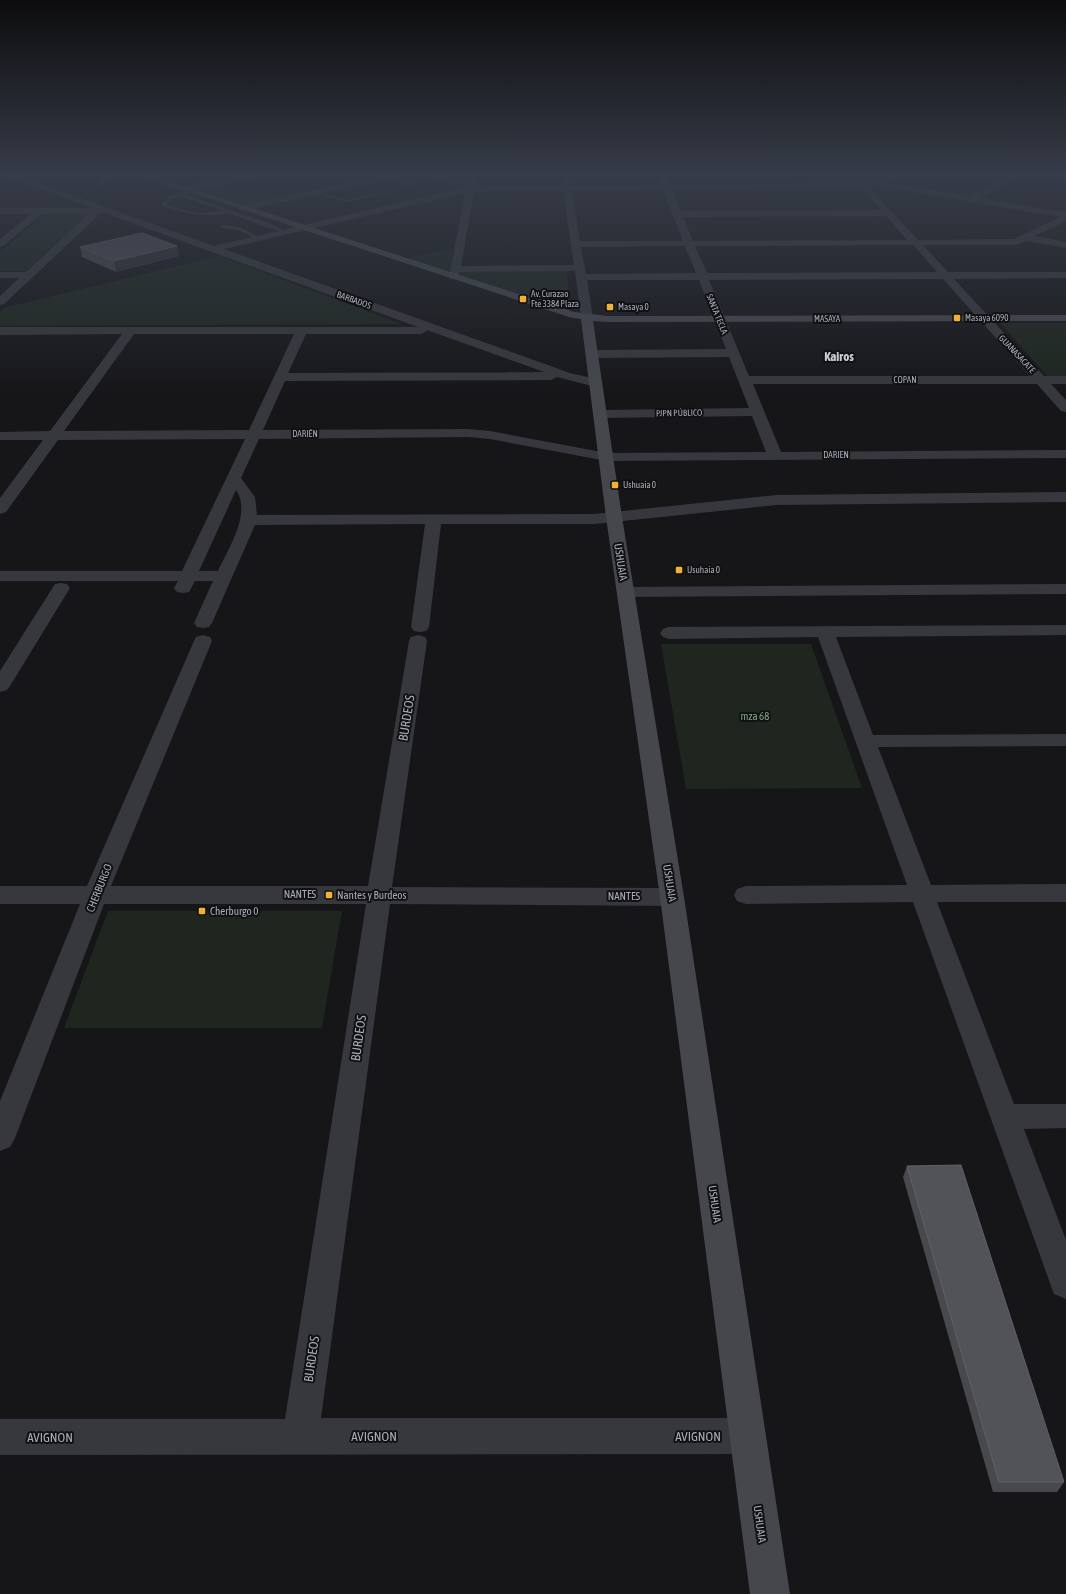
<svg xmlns="http://www.w3.org/2000/svg" width="1066" height="1594" font-family="'Asap Condensed',sans-serif">
  <rect width="100%" height="100%" fill="#161618"/>
  <path fill="#1e261f" d="M233 180 289 197 244 207 189 189Z
    M44 214H87L26 271H0V252Z
    M453 248 451 273 405 258Z
    M219 256 402 324 0 326V312L3 308Z
    M567 271 570 313 461 276V272Z
    M1000 323H1066V376H1047Z
    M661 644H811L862 788 686 789Z
    M108 911H342L322 1028H64Z"/>
  <g fill="none" stroke-linecap="round" stroke-linejoin="round">
    <path fill="#37383d" fill-rule="evenodd" d="M69 172H75L71 174Z
      M121 172H129C121 176 106 175 104 186L100 185V181L106 176Z
      M205 172H210L208 173Z
      M389 176 419 184 347 202 315 193 317 192 347 200 412 184 389 178Z
      M189 192 191 194 186 195 266 222 288 232 283 233 228 213 215 215H197L161 206 169 196ZM180 196 224 211 197 213 166 205 173 198Z
      M224 225 241 228 262 238 257 239 238 230 222 228V226Z"/>
    <path fill="#37383d" fill-rule="evenodd" d="M0 172H9L214 246 466 187V186L417 174 416 172H431L466 181 467 172H475V183L477 185 476 186H563L561 172H569L571 186 661 185 657 174 659 172H664L670 185 853 183 871 182 895 172H907L885 182 969 196 1019 172H1030L979 198 1066 212V221L1035 236 1066 242V248L1026 241 1016 245H923L948 272H1066V278L954 279 1044 376H1066V384H1051L1066 400V412L1061 411 1037 384H753L781 452 1066 450V458L607 461 490 439 468 437 259 439 241 478 255 497 257 515 594 514 777 495 1066 492V502L777 505 594 524H441L429 627 426 631 420 632 414 631 411 627 425 524 255 525 212 623 209 627 203 628 197 627 194 623 213 581H195L189 592 183 593 177 592 174 588 178 581H0V571H182L245 439 58 440 6 512 0 514V498L43 440H0V432L50 431 122 334 0 335V327H418L102 212 4 304 0 305V296L19 278H0V272H26L88 214H42L3 246 0 247V239L31 214H0V208H93L0 174ZM876 185 877 186 1060 217 1014 239 918 240 869 187ZM861 188 881 210 681 211 672 190ZM663 190 683 241H580L572 191ZM563 191 574 265 461 266 474 192ZM465 193 449 277 450 279H458L460 272 575 271 581 318 583 320H591L593 318 587 280H699L726 349 592 350 588 351 586 354 588 357 592 358 729 357 749 408 601 410 596 411 594 414 596 417 601 418 752 416 766 452 607 453 490 431 468 429 263 430 285 381 551 380 557 377 596 387 601 386 602 383 601 380 570 373 224 249ZM886 216 907 240 693 241 683 217ZM913 245 937 272 707 273 695 246ZM685 246 696 273 586 274 581 247ZM943 279 1030 376H749L709 280ZM427 330 544 372 288 373 306 334H421L425 332ZM134 334H294L249 430 64 431ZM236 490C252 513 228 549 218 571H199Z
      M257 172H274L270 174 184 192 180 189 184 186Z
      M399 172H415L411 174 242 211 238 208 242 205Z
      M61 583 67 584 70 588 10 686 7 690 0 692V671L55 584Z
      M1066 584V594L626 597 620 596 617 592 620 588 626 587Z
      M1066 625V635L836 637 873 735 1066 734V746L878 747 931 885 1066 884V902H937L1014 1104H1066V1128L1024 1129 1066 1240V1299L1054 1294 1050 1283 913 902 746 904 737 901 734 895 737 889 746 886 907 885 818 637 669 639 663 637 660 633 663 629 669 627Z
      M203 635 210 637 212 641 111 886H368L409 641 411 637 418 635 425 637 427 641 392 887 672 888 681 891 684 897 681 903 672 906 390 904 321 1418H747L760 1423 765 1436 760 1449 747 1454 0 1455V1419H285L366 904H104L15 1138 10 1147 0 1151V1101L80 904H0V886H87L194 641 196 637Z"/>
    <path fill="#45474d" fill-rule="evenodd" d="M128 172H141L574 312 608 316 1066 315V321L608 322 593 321 622 517 684 897 790 1594H750L660 897 606 517 581 319 569 317Z"/>
  </g>
  <path fill="#47494d" d="M177 246 179 256 116 272 82 257 80 247Z
    M907 1166 1064 1482 1057 1492H993L903 1177Z"/>
  <path fill="#2f3033" d="M177 246 179 256 116 272 114 261Z"/>
  <path fill="#525359" stroke="#5f6168" d="M142 233 177 246 114 261 80 247Z
    M961 1165 1064 1482H999L907 1166Z"/>
  <linearGradient id="sky" x2="0" y2="1"><stop stop-color="#0c0c0d"/><stop offset="0.44" stop-color="#363c48"/><stop offset="1" stop-color="#363c48" stop-opacity="0"/></linearGradient>
  <rect width="1066" height="395" fill="url(#sky)"/>
  <g fill="#f2b134" stroke="#111113" stroke-width="1.5">
    <rect x="519" y="295" width="8" height="8" rx="2"/>
    <rect x="606" y="303" width="8" height="8" rx="2"/>
    <rect x="953" y="314" width="8" height="8" rx="2"/>
    <rect x="611" y="481" width="8" height="8" rx="2"/>
    <rect x="675" y="566" width="8" height="8" rx="2"/>
    <rect x="325" y="891" width="8" height="8" rx="2"/>
    <rect x="198" y="907" width="8" height="8" rx="2"/>
  </g>
  <g text-anchor="middle" stroke-width="4" stroke-linejoin="round" paint-order="stroke">
    <g font-size="9" fill="#a8adb8" stroke="#111113" text-anchor="start">
      <text x="531" y="297">Av. Curazao<tspan x="531" dy="10">Fte 3384 Plaza</tspan></text>
      <text x="618" y="310">Masaya 0</text>
      <text x="965" y="321">Masaya 6090</text>
      <text x="623" y="488">Ushuaia 0</text>
      <text x="687" y="573">Usuhaia 0</text>
    </g>
    <g font-size="9" fill="#a8adb8" stroke="#111113">
      <text transform="translate(354 300) rotate(20)" y="3">BARBADOS</text>
      <text transform="translate(717 314) rotate(68)" y="3">SANTA TECLA</text>
      <text x="827" y="322">MASAYA</text>
      <text transform="translate(1017 354) rotate(47)" y="3">GUANASACATE</text>
      <text x="905" y="383">COPAN</text>
      <text transform="translate(679 413) rotate(-1)" y="3">PJPN PÚBLICO</text>
      <text x="305" y="437">DARIÉN</text>
      <text x="836" y="458">DARIEN</text>
    </g>
    <g font-size="11" fill="#a8adb8" stroke="#111113">
      <text transform="translate(621 562) rotate(81)" y="4">USHUAIA</text>
      <text transform="translate(670 883) rotate(81)" y="4">USHUAIA</text>
      <text transform="translate(99 888) rotate(-68)" y="4">CHERBURGO</text>
      <text x="300" y="898">NANTES</text>
      <text x="624" y="900">NANTES</text>
      <text transform="translate(715 1204) rotate(82)" y="4">USHUAIA</text>
      <text transform="translate(760 1524) rotate(82)" y="4">USHUAIA</text>
    </g>
    <g font-size="11" fill="#7fa381" stroke="#111113">
      <text x="755" y="720">mza 68</text>
    </g>
    <g font-size="11" fill="#a8adb8" stroke="#111113" text-anchor="start">
      <text x="337" y="899">Nantes y Burdeos</text>
      <text x="210" y="915">Cherburgo 0</text>
    </g>
    <g font-size="13" font-weight="bold" fill="#c9ccd4" stroke="#111113">
      <text x="839" y="361">Kairos</text>
    </g>
    <g font-size="13" fill="#a8adb8" stroke="#111113">
      <text transform="translate(406 718) rotate(-81)" y="5">BURDEOS</text>
      <text transform="translate(358 1038) rotate(-82)" y="5">BURDEOS</text>
      <text transform="translate(311 1359) rotate(-82)" y="5">BURDEOS</text>
      <text x="374" y="1441">AVIGNON</text>
      <text x="698" y="1441">AVIGNON</text>
      <text x="50" y="1442">AVIGNON</text>
    </g>
  </g>
</svg>
